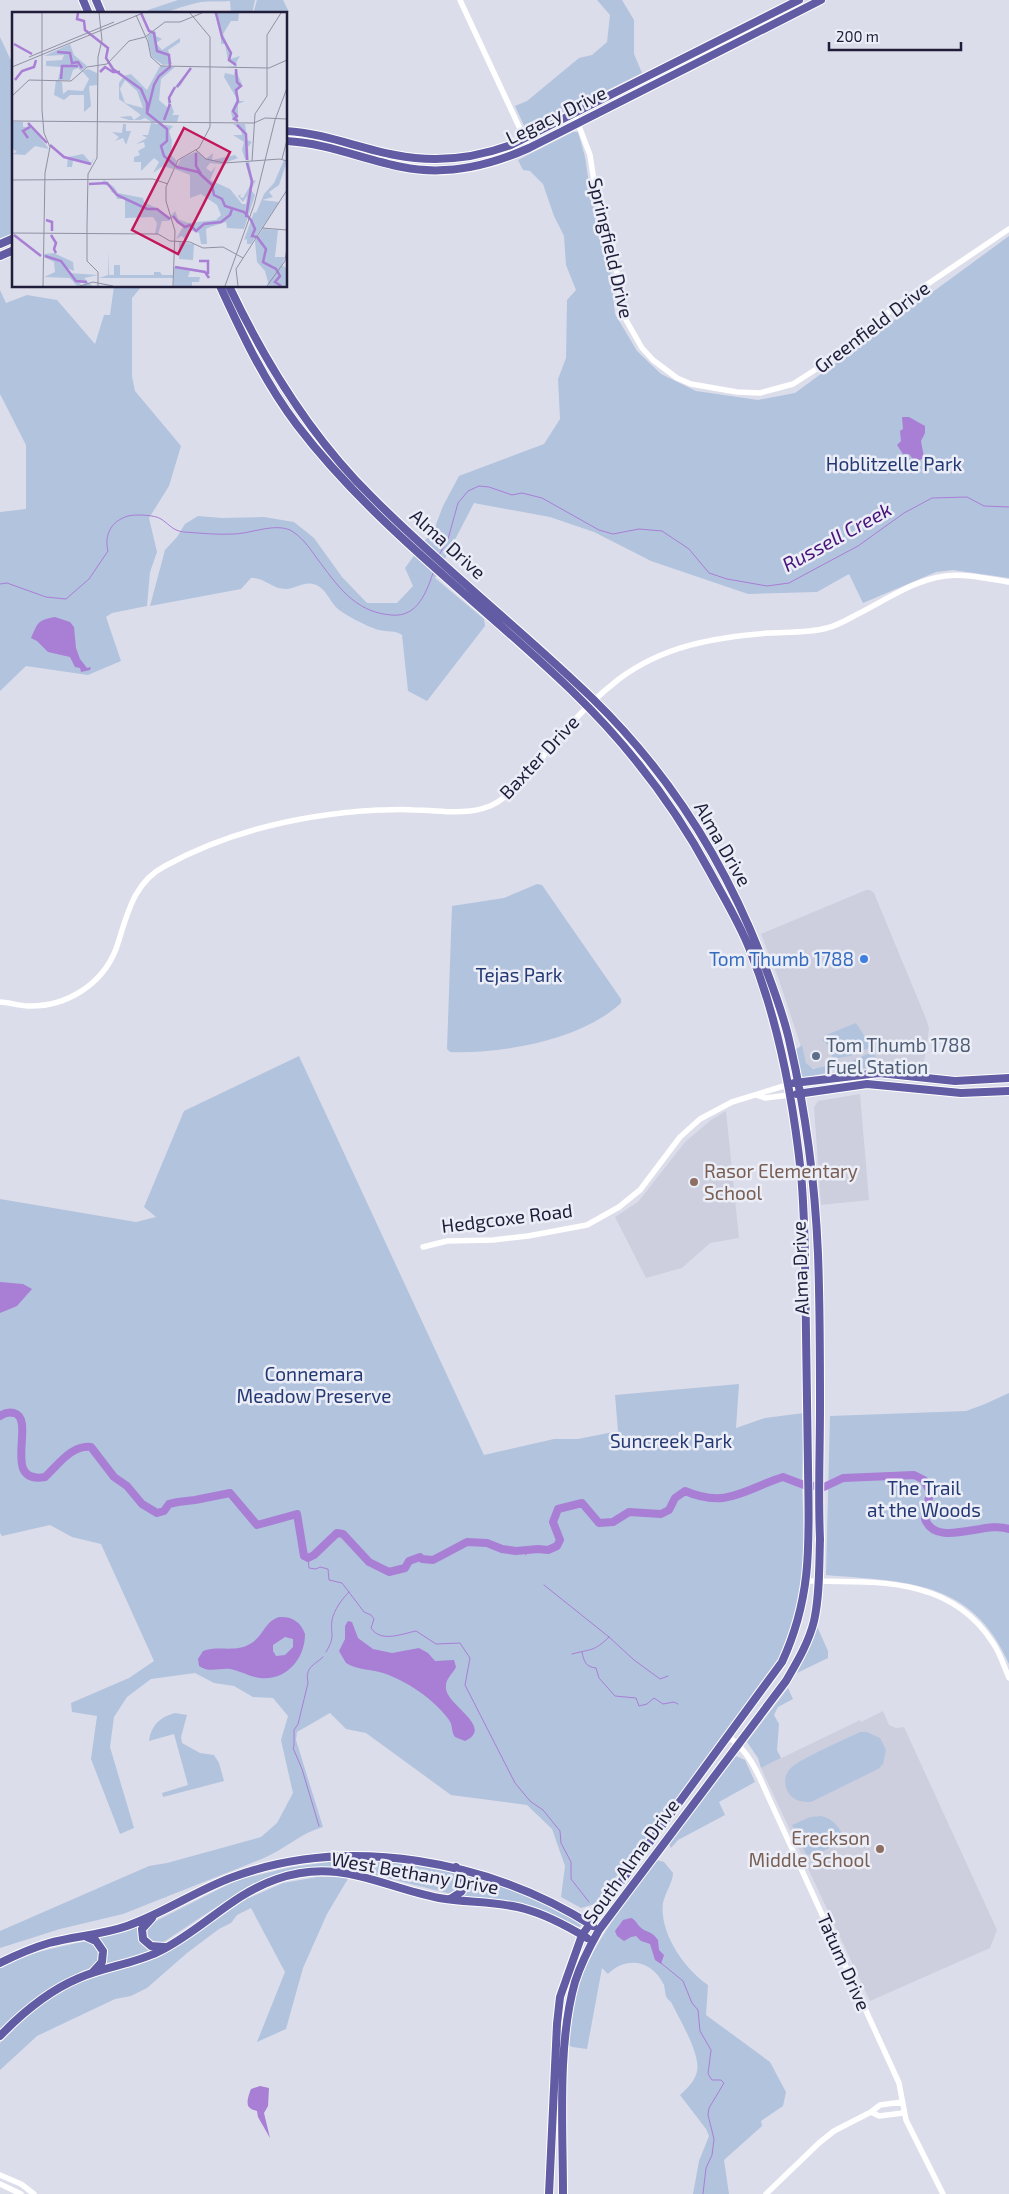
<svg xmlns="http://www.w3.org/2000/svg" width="1009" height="2194" font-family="'Exo 2',sans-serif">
  <rect width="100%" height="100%" fill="#dcddea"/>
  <path fill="#cdcfde" d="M866 890H870L874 893 927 1021 929 1029 927 1045 922 1072 808 1068 779 980 761 934Z
    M860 1094 869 1200 821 1205 814 1107 818 1101Z
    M726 1111 739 1238 710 1243 682 1268 646 1278 615 1217 638 1202 685 1142 711 1120Z
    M883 1711 889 1725 896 1728 904 1727 997 1930 990 1948 870 2001 761 1768 860 1720 861 1722Z"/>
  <path fill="#b2c3de" d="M178 0H255L252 14H231L230 1C220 2 210 1 201 2 183 5 168 14 150 14L148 10Z
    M257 0H283L289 12 253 14Z
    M597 0H622L634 20V54L642 73 526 130 515 106 527 101 579 58 592 55 607 42 610 15Z
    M0 37 14 67V234L0 241Z
    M573 132H578L585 157 591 198 601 224 608 250 615 314 637 351 661 374 696 391 758 400 795 393 1009 236V578L953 570 936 572 863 603 849 574 817 592 748 594 651 561 594 532 550 517 474 503 435 578 484 619 485 626 427 701 408 691 402 635C396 630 387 632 379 630 370 628 345 615 338 609 329 601 326 587 313 584 303 582 297 588 287 589 273 590 264 577 251 578L241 589 150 606 165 550 177 537 185 524 198 516 222 518 264 517 294 522 314 538 342 577 367 603H397L413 586 405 568 435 527 443 506 459 476 544 444 560 419 558 379 566 358 567 300 576 290 566 265 564 236 554 216 543 184 530 171 523 170 518 160Z
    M114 286H142L132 298V376L135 391 181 446 169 486 149 518 157 552 150 572 147 606 112 613 106 617 121 661 88 675 26 666 0 691V512L26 509V445L0 394V290L6 303 27 295 57 300 95 344 104 315H110Z
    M537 884 542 885 621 999V1003C582 1040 502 1054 450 1052L447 1049 452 906 504 898Z
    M856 1023 869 1043V1048L850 1056 833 1059 830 1047 820 1038 823 1040 827 1037 826 1035Z
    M802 1045 806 1063 813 1069 826 1066 828 1070 826 1073 804 1078 800 1075 795 1050Z
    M870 1053 874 1054 877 1060V1067L875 1068H835L836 1065 845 1064Z
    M299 1056 484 1455 554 1439H578L618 1431 615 1395 739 1384 736 1428 765 1418 804 1413 802 1484 805 1565 799 1614 781 1657 731 1727 595 1904 581 1908 561 1897 565 1866 552 1829 527 1805 451 1795 366 1733 346 1729 330 1713 297 1732 296 1740 323 1827C301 1833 285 1849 264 1858L123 1914 60 1929 0 1948V1931L149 1866 167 1863 261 1837 277 1823 293 1793 281 1740 288 1716 273 1698 253 1697 234 1686 214 1683 195 1673 151 1679 127 1697 114 1717 110 1747 134 1828 120 1834 91 1759 97 1716 72 1712 71 1703 129 1678 154 1661 101 1544 72 1537 50 1525 2 1536 0 1533V1199L136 1222 156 1217 144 1207 184 1111Z
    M1009 1393V1664C972 1579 906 1582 826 1575L830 1416 966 1411 985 1404Z
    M816 1624 828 1651V1658L797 1673 810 1646Z
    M788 1688 793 1699 778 1707 774 1715 779 1724 777 1750 781 1758 761 1768 758 1758 747 1742Z
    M175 1713 187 1715 181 1737 182 1743 200 1753 214 1755 219 1763 224 1781 163 1797 162 1793 188 1785 174 1734 149 1741C151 1725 160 1717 175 1713Z
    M860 1732H867L880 1738 886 1750 883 1764 878 1769 811 1802C802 1802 793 1801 788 1792 784 1785 784 1776 789 1770 796 1760 846 1739 860 1732Z
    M736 1756 745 1760 755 1782 719 1802 725 1815 678 1840 671 1848 669 1844Z
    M821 1816C834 1819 840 1828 845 1840L813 1856 806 1854 792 1825 810 1817Z
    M344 1860C382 1859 418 1865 455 1873L462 1883 460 1889 451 1894 355 1870 328 1868 286 1873 257 1883 239 1892 162 1943C148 1943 143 1933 152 1923L231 1883 245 1878 292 1867Z
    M657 1860 664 1862 673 1873C673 1882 665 1893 663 1903 659 1932 684 1969 708 1985L706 2015 770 2062 786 2092 783 2106 761 2121 762 2126 724 2160 729 2194H693L699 2161 709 2136 706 2129 680 2095C689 2087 700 2076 697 2062 695 2045 679 2018 671 2002 669 2000 667 1999 666 1996 665 1993 665 1989 664 1985 653 1961 627 1955 608 1974L602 1968 587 2049 572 2047 569 2045C566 1987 600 1938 631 1894 639 1883 647 1868 657 1860Z
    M465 1874C505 1886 548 1900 582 1925L579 1927 538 1908 461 1897 468 1883Z
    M317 1877H349L327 1914 303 1968 286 2029 257 2042 285 1972 251 1908 237 1915 231 1923 219 1929 187 1953 147 1988 131 1996 115 1999 37 2036 0 2070V2043C27 2015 55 1991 92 1978 114 1970 136 1966 157 1956 190 1941 219 1916 248 1895L249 1898 283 1883Z
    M142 1925 141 1929 154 1949 132 1958 104 1966C111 1954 106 1946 97 1937Z
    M87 1941 99 1948 100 1960C88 1973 68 1977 53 1986 33 1998 16 2015 0 2031V1967C27 1953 57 1947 87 1941Z"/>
  <path fill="#a97ed5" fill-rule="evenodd" d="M902 417H909L925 426V433L921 441 924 458 915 462 909 454H903L897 445 901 441 900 431 903 429Z
    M55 617 70 622 74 627 76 648 80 659 87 668 91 667 90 670 81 672 80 668 75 667 70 657 48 652 37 641 31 638C38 623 37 620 55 617Z
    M0 1282 23 1284 32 1289 17 1306 0 1313Z
    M279 1617C292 1616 301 1622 305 1634 305 1659 286 1681 260 1678 250 1677 241 1671 230 1669 220 1668 208 1673 199 1666L198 1659 203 1651C218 1645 235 1653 250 1644 263 1637 264 1622 279 1617ZM285 1637 293 1639V1647L285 1655 276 1656 273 1651V1645Z
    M348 1621 352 1622 358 1638 373 1649 392 1653 419 1648 428 1653 435 1661 454 1660 456 1667C452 1675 445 1679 446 1688 446 1705 495 1727 465 1741L455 1737C451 1732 453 1725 449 1720 434 1699 407 1681 383 1673 371 1669 357 1670 346 1663L339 1651 345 1639V1626Z
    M631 1918C636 1920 636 1923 640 1927 646 1933 651 1930 658 1940L659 1950 664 1955 661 1964 655 1960 650 1944 641 1941 636 1936 631 1937 624 1941 617 1936 615 1931 623 1920Z
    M260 2086 269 2088 268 2106 264 2113 270 2138 258 2117 257 2111C255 2110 252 2110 250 2108 245 2105 249 2094 251 2089Z"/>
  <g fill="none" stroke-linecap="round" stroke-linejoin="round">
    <path stroke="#a97ed5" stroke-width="1" d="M439 555 448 539 458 503 468 491 479 486 489 487 512 495 522 493 542 498 599 530 613 534 639 529 662 531 689 549 709 573 727 579 767 586 789 583 813 570 858 546 904 513 932 498 967 497 984 506 1009 507
      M0 584 7 583 46 597 66 599 89 579 108 551C104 535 111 521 128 516 135 514 156 515 161 519 169 524 173 531 184 532 200 533 217 535 233 534 250 534 273 523 290 530 301 536 309 547 316 557 337 585 354 612 391 615 418 618 427 591 434 570
      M523 1550 526 1555
      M308 1558 309 1568 316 1569 320 1567 328 1569 329 1580 342 1583 364 1612 371 1615 374 1619 371 1628C381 1643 401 1634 416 1631L436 1644 460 1643 470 1658 465 1685 515 1783 530 1801 543 1810 560 1831 561 1843 571 1862V1879L589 1902
      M544 1585 609 1637 634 1660 660 1679 668 1676
      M326 1652C336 1635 330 1636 332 1620 334 1610 342 1599 349 1592
      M582 1652C584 1662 586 1667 596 1668L599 1678 615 1696 636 1698 639 1706 647 1704 654 1698 663 1704 674 1702 678 1704
      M572 1654C590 1649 594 1652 609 1637
      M319 1826 302 1769 293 1748 294 1746V1730L298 1724 308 1683C305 1667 313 1666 323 1657
      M661 1963 683 1981 692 2003 698 2010 700 2031 711 2050 708 2074 712 2080H721L724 2083 709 2108 708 2115 714 2139 712 2155 706 2168 703 2194"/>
    <path stroke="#a97ed5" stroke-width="8" d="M0 1416C4 1413 9 1412 14 1413 37 1419 0 1485 45 1477 59 1464 71 1445 91 1447L114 1477 127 1486 142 1504 157 1513 164 1511 169 1504 178 1502 195 1500 230 1493 257 1525 297 1514 304 1556 308 1558 314 1555 337 1533 343 1534 369 1562 389 1572 405 1568 409 1561 420 1557 422 1559 433 1560 467 1542 487 1543 502 1549 516 1551 538 1549 548 1550 557 1546 560 1540 553 1522 558 1509 582 1503 599 1523 613 1522 629 1512 661 1514 669 1510 675 1498 685 1491C727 1509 745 1489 783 1477L804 1485 824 1487 843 1478 914 1475 924 1480 930 1492 925 1519C936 1549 986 1520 1009 1529"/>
    <defs>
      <path id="major" d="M83 0 89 14
        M96 0 102 14
        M286 131C324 133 358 148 395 155 435 163 473 159 511 145L799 0
        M286 141C327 143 362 159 402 167 445 176 489 166 529 148L821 0
        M0 244 14 238
        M0 256 14 250
        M220 286C242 334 265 383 297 425 375 527 479 601 571 690 625 742 674 805 710 872 724 898 739 922 750 950 778 1020 793 1098 801 1174 806 1227 805 1280 806 1333 807 1378 807 1423 808 1468 809 1540 813 1595 782 1662L582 1935 560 1997 557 2024 549 2194
        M229 286C265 362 312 438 372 497 442 568 522 630 593 699 669 773 725 862 763 961 773 988 784 1015 790 1044 806 1113 815 1183 818 1254 820 1305 820 1356 820 1407 820 1451 818 1495 820 1539 819 1566 820 1594 814 1621 809 1642 797 1662 786 1681L599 1930C590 1946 581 1963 575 1982 557 2045 563 2128 563 2194
        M794 1083 879 1073 955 1081 1009 1078
        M797 1094 867 1084 961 1093 1009 1091
        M450 1899 461 1892 465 1886 463 1875 456 1867
        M152 1918 142 1929 143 1939 151 1946 165 1947
        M87 1937 96 1941 103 1951 102 1962 92 1973
        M0 1963C16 1955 32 1948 49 1943 75 1936 101 1935 127 1926 164 1913 197 1890 233 1877 350 1834 490 1861 593 1926
        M0 2036C23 2012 48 1991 79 1978 104 1967 133 1964 158 1952 200 1932 232 1894 277 1879 339 1857 381 1887 439 1898 467 1903 498 1901 525 1909 547 1915 567 1926 587 1938"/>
    </defs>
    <use href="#major" stroke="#fff" stroke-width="10"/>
    <path stroke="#fff" stroke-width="5.5" d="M460 0 529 148
      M574 113 590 155 595 188 612 241 622 306 626 320 642 348 653 360 677 378 691 384 737 392 760 393 793 384 818 368 904 300 1009 229
      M0 1002C8 1002 19 1006 28 1006 66 1007 102 985 116 949 127 917 132 883 165 866 231 830 304 814 379 810 391 810 403 809 414 810 440 810 465 816 490 806 515 796 542 756 560 736 578 715 597 696 619 679 663 646 715 637 769 633 788 632 809 633 827 628 836 626 845 621 854 616 883 602 913 580 945 576 965 573 989 579 1009 582
      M756 1095 765 1098 789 1095
      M423 1247 447 1241 493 1240 528 1236 587 1225 619 1207 640 1190 680 1137 700 1119 732 1102 787 1085
      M807 1581C876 1582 951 1576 993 1643 1000 1653 1004 1666 1009 1678
      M729 1737C749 1752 757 1771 767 1794L899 2083 906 2120 943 2194
      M871 2112 879 2116 903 2113
      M0 2175 21 2184 34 2194
      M0 2184 21 2194
      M766 2194 819 2143 834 2131 871 2112 880 2105 902 2102"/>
    <use href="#major" stroke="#625ca4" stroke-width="8"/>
  </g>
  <circle fill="#3f7fe0" stroke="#eceef7" stroke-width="2" cx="864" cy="959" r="5"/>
  <circle fill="#5c6f8a" stroke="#eceef7" stroke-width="2" cx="816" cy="1056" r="5"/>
  <g fill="#8d6e63" stroke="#eceef7" stroke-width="2">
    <circle cx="694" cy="1182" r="5"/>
    <circle cx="880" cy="1849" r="5"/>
  </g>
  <g text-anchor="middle" stroke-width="5" stroke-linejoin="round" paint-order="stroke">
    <g font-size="19" fill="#1f1d3a" stroke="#eceef7">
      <text transform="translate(556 115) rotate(-26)" y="7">Legacy Drive</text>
      <text transform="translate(611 248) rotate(77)" y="7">Springfield Drive</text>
      <text transform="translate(872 327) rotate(-37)" y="7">Greenfield Drive</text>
      <text transform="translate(448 544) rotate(42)" y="7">Alma Drive</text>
      <text transform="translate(539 757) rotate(-47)" y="7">Baxter Drive</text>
      <text transform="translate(723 844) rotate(60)" y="7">Alma Drive</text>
      <text transform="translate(507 1218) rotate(-7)" y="7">Hedgcoxe Road</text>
      <text transform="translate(800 1268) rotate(-92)" y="7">Alma Drive</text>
      <text transform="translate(631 1861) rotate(-54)" y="7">South Alma Drive</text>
      <text transform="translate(415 1873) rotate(10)" y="7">West Bethany Drive</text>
      <text transform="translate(844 1962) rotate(66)" y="7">Tatum Drive</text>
    </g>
    <g font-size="19" fill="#243974" stroke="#eceef7">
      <text x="894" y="471">Hoblitzelle Park</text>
      <text x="519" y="982">Tejas Park</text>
      <text x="314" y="1381">Connemara<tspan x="314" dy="22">Meadow Preserve</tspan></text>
      <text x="671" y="1448">Suncreek Park</text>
      <text x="924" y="1495">The Trail<tspan x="924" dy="22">at the Woods</tspan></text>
    </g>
    <g font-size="19" fill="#366cbe" stroke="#eceef7" text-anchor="end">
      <text x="854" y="966">Tom Thumb 1788</text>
    </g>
    <g font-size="19" fill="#4e5e75" stroke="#eceef7" text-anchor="start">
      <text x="826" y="1052">Tom Thumb 1788<tspan x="826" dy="22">Fuel Station</tspan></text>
    </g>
    <g font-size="19" fill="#785e54" stroke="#eceef7" text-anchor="start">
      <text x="704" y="1178">Rasor Elementary<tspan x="704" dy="22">School</tspan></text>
      <text x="870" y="1845" text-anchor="end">Ereckson<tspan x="870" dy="22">Middle School</tspan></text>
    </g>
    <g font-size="20" font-style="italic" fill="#48137a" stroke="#eceef7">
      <text transform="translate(837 537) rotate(-29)" y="7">Russell Creek</text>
    </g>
  </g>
  <g transform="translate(12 12)">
    <rect width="275" height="275" fill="#dcddea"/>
    <path d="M227 1 226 9H219L211 22 219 40 218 47 228 44 224 51 225 55H214L223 54 216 49 213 32H209V16L202 1ZM143 19 144 24 150 27 144 31 150 38 168 26V30L156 38 160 52 151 53 140 45 135 24ZM58 32 62 43 75 54 69 59 66 56 61 58 58 68H46L49 55 34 54V49L50 48 52 43 32 44ZM148 54 163 55 149 67 147 88 156 96V86L159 79 179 56 169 73 160 79 157 87 162 100 160 103H167L165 110H140L133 106 128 108H117L107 105 119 104 122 108 129 103 107 87V71L112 64 119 62 135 78ZM113 68 125 79 131 96 113 91 108 77ZM76 57 85 61V73L77 74 79 94 72 100V83H58L52 88 42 83 44 68 50 70 51 82 56 78 71 79 77 67 70 59ZM223 57 230 72 225 80 227 89H233L226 92V110L221 108 219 100 225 87 212 65 213 61 222 63ZM0 110H11V115H15L17 111 37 137 23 134 13 143 0 142 5 140 0 136ZM139 111 161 114 157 119 160 129 159 143 165 149 161 157 151 154 141 161 147 150 142 146 129 159V150H122V145L128 143 126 139 133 135 132 130 124 132 135 126 130 123H136ZM111 112H114V119H119L114 133 111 126 103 129 107 125 100 120 110 121ZM221 112H233L235 128 240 130 236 135 237 148 233 147 230 138 232 130 221 123H230L229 117ZM185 139 194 147 201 141 200 148 223 143 226 146 213 151 202 149 215 153 198 151 194 156 199 160 204 154 198 168 218 177 230 192H234L235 184 231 190 226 184 229 182 228 185 231 186 239 172 233 149H237L241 169 244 168 239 178 243 183 232 217 215 216 214 210 198 215 194 217 195 232H189L187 221 178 218 175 229 170 224 164 227 172 213 165 211 162 205 156 209H150L146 222H143L145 211 141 205 113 206V187H105L104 182 99 180 101 176 89 171 92 168 102 175 106 181 131 186 132 190 146 197 156 207 163 199 166 207 176 211 204 208 209 203 205 193 189 182 178 186V163L163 157 169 147ZM71 142 79 151 83 144 79 153 61 148 60 155H55L56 145ZM272 148 275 149 267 173 257 180 261 185 250 188 267 190 239 232H235V227L232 228 242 200 244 201 252 182 262 171ZM251 217 266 218 263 245H273L270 253 275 257V274H257L253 259 245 250 243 229ZM38 222 45 232 42 236 44 242 61 250 62 259 53 255 57 261 86 263 72 266 80 274H70L74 272 68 270 69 274H65L58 266 32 265 43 260 42 250 32 245V242L43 241 41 238 44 231ZM167 230 182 232 181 248 167 247ZM96 239 97 263H102V253H108V263H142V260H148L150 263H161V266H87L96 263ZM162 255 178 259 176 265H188L187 270H180V274H187H162Z" fill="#b2c3de" fill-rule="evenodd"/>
    <path fill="none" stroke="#a97ed5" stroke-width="2.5" d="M66 1 65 7 72 9 73 18 96 36 94 46 101 57 129 77 135 91V101M129 1 137 19 142 21 145 39 157 43 158 55 147 64 142 73 135 101 155 117V129L149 134 152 144 165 155 186 160 200 173 202 183 210 187 213 194 232 200 239 208 243 217 240 224 245 225 254 237 251 250 264 257 268 264 263 270 269 274M204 1 210 25 219 41 217 48 224 53M2 32 20 42M45 40 58 41 60 51 66 50 70 56M224 57 225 70 229 74 224 78 226 89 221 99 225 104 222 107 226 109M88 60 93 55 101 60H108M49 67 50 54H66M3 68 10 59 22 55 24 48M165 75 179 56M158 91 157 86 163 75M152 108 158 92M16 111 35 131M225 113 234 122 235 148M16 126 11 119 18 115M38 133 52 145 79 152M184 141V154L189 162M77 172 95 171 105 183 135 197H145L158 207M161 204 166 210 173 215 178 213 184 219 192 212 209 210 218 203 220 197M234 205 240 169 235 151M34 208 40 210V219M2 223 29 244M39 223 44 231 42 237 44 241M33 244 49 249 64 269 75 270M187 249H196V262M163 255 193 260 197 266"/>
    <path fill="none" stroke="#9090a4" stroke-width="1" d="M30 1V98L32 121 38 135 33 161 31 274M124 3 136 30 139 45 149 54 257 56 275 48M17 45 102 10M0 55 131 1M0 84 17 68 59 69 75 55 95 52 117 29 133 25 153 10H168L190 1M0 109 242 111 253 106 275 107M184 138 194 147 212 151 268 147 275 149M270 147 275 128V107M240 149 243 102 255 84V23L269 1M0 168 141 167 156 172M250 216 275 218M0 221 146 222 158 229 178 230 191 236 211 235 231 246M68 274 81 270 101 274M86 274V260L75 249V214L76 162 85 146 86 45 90 28 87 1M161 274 163 219 154 189V175L166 148 187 136 198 115V25L178 1M213 274 242 193 263 108 275 76M226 274 224 257 275 178M255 274 273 249 275 235"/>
    <path fill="#c2185b" fill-opacity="0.15" stroke="#c2185b" stroke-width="2.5" d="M172 116 218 140 166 242 120 218Z"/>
    <rect width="275" height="275" fill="none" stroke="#1f1d3a" stroke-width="2.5"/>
  </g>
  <path d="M829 42v8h132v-8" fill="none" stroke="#1f1d3a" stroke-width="2.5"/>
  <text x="836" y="42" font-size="15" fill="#1f1d3a" stroke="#eceef7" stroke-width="4" paint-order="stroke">200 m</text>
</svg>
